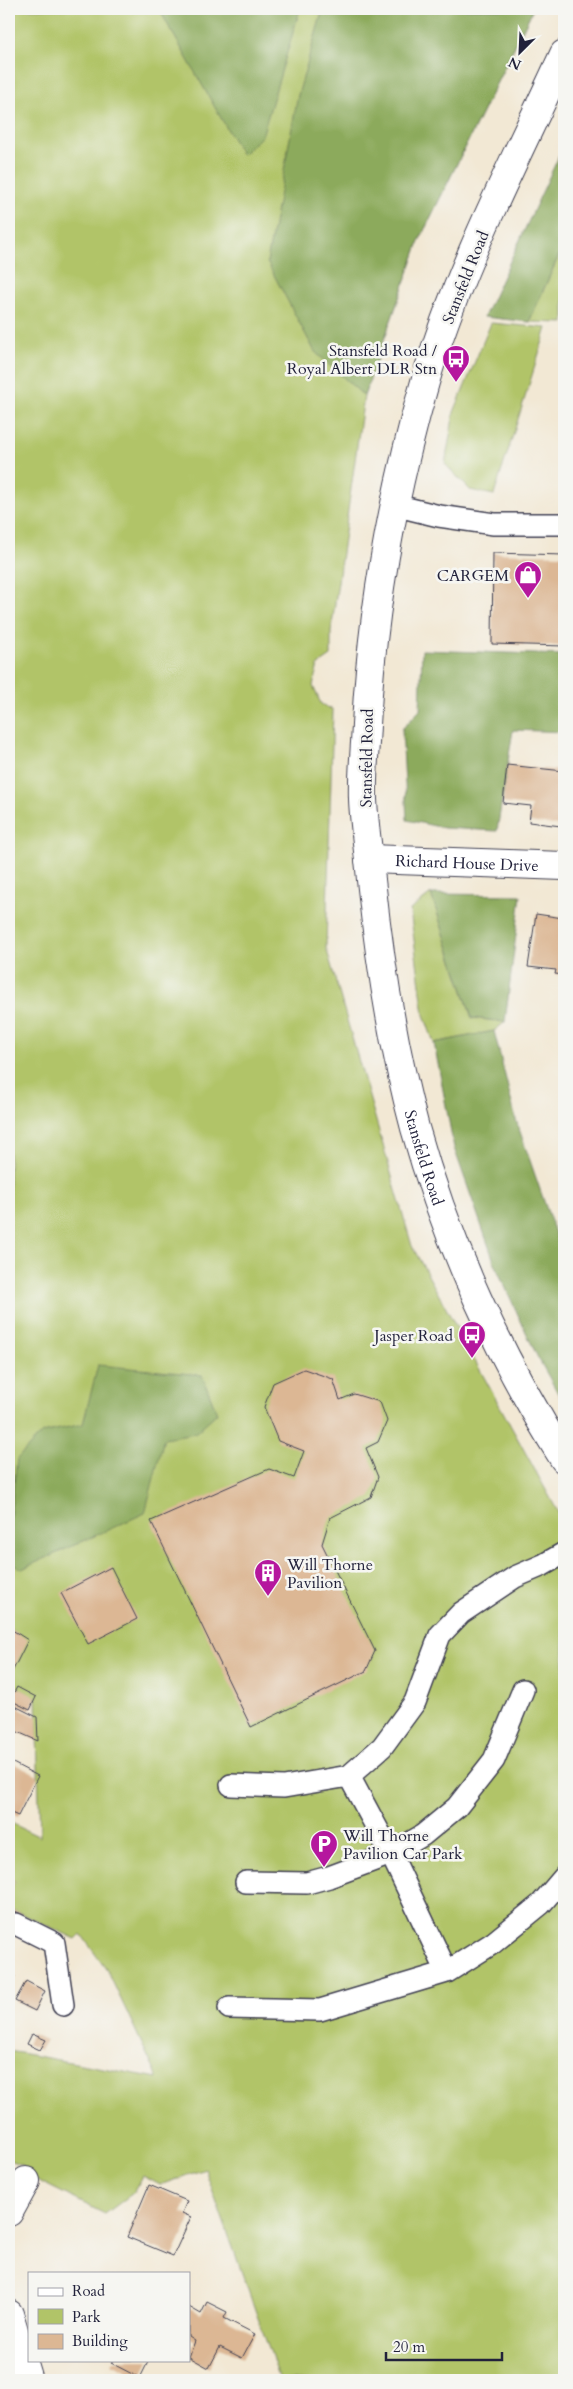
<svg xmlns="http://www.w3.org/2000/svg" width="573" height="2389" font-family="Cardo,serif">
  <rect width="100%" height="100%" fill="#f6f6f2"/>
  <filter id="ink" filterUnits="userSpaceOnUse"><feTurbulence type="fractalNoise" baseFrequency=".02" numOctaves="2"/><feDisplacementMap in="SourceGraphic" scale="10" xChannelSelector="R" yChannelSelector="G"/><feConvolveMatrix kernelMatrix="1 2 1 2 8 2 1 2 1" color-interpolation-filters="sRGB"/></filter>
  <filter id="wash" filterUnits="userSpaceOnUse"><feTurbulence type="fractalNoise" baseFrequency=".0096" numOctaves="4" result="noise"/><feDisplacementMap in="SourceGraphic" scale="20" xChannelSelector="R" yChannelSelector="G"/><feGaussianBlur stdDeviation="1.12" result="paint"/><feColorMatrix in="noise" values="0 0 0 0 0 0 0 0 0 0 0 0 0 0 0 0 0 1.4 0 .05"/><feComposite in="paint" operator="in"/></filter>
  <g filter="url(#wash)">
    <rect width="100%" height="100%" fill="#f2e8d4"/>
    <path fill="#b1c468" stroke="#6a7352" d="M9 9H533L420 239 364 396 331 632V656L318 665 313 686 321 704 333 710 326 947 412 1246 564 1523V2380H280L205 2169 160 2185 143 2176 133 2193 105 2214 21 2172 24 2166 9 2160V2051L158 2078 108 1972 81 1934 76 1939 9 1908V1893L15 1881 9 1878V1822L40 1837 36 1698 9 1683 12 1672 15 1632 9 1628Z
      M564 244V323L529 322Z
      M491 323 547 328 494 495 470 490 445 464 454 412Z
      M431 894 472 1018 505 1022 494 1031 434 1043 424 1015 410 910Z"/>
    <path fill="#8caa5c" stroke="#57664c" d="M159 9H300L262 136 242 155Z
      M323 9H533L420 239 364 396 315 352 267 262 298 95Z
      M564 145V244L529 322 484 317Z
      M422 650 564 655V732L513 730 497 831 444 828 407 820 402 729 420 710Z
      M431 894 521 895 505 1022 472 1018Z
      M494 1031 516 1120 564 1259V1404L537 1356 496 1267 454 1148 434 1043Z
      M98 1365 202 1375 217 1413 195 1433 164 1438 145 1513 22 1569 9 1561V1527L17 1459 42 1433 83 1424Z"/>
    <g id="blocks">
      <path fill="#dcb794" d="M493 553 564 555V646L492 644Z
        M507 765 564 771V824L562 823 561 826 529 822 531 806 503 803Z
        M536 914 563 918 564 975 555 974 556 970 528 967Z
        M304 1369 333 1379 340 1400 354 1394 380 1402 387 1421 378 1442 366 1448 378 1477 371 1497 330 1518 322 1544 375 1651 366 1671 251 1727 151 1521 269 1469 294 1478 304 1451 278 1441 264 1407 273 1383Z
        M111 1567 137 1619 88 1644 61 1593Z
        M9 1628 28 1640 12 1672 9 1670Z
        M17 1687 36 1697 30 1710 10 1700Z
        M13 1705 37 1717 38 1741 9 1728V1714Z
        M9 1761 38 1776 18 1816 9 1812Z
        M9 1878 15 1881 9 1893Z
        M9 1908 21 1914 9 1938Z
        M9 1972 15 1976 9 1987Z
        M26 1981 45 1991 35 2011 15 2001Z
        M32 2034 46 2040 40 2050 27 2044Z
        M149 2185 187 2201 182 2213 191 2217 173 2256 127 2237Z
        M207 2302 227 2312 224 2318 255 2334 242 2358 220 2347 209 2368 189 2357 195 2341 189 2337V2307L201 2314Z
        M113 2360H149L140 2378 111 2363Z"/>
    </g>
  </g>
  <g filter="url(#ink)">
    <use href="#blocks" fill-opacity="0" stroke="#414052" stroke-width="1"/>
    <g fill="none" stroke-linecap="round" stroke-linejoin="round">
      <defs>
        <path id="lane" d="M394 505 439 516 494 524H564
          M349 1776 391 1854 447 1972
          M231 1785 284 1787 349 1776 382 1747 415 1702 440 1635 461 1613 515 1577 543 1565 564 1553
          M246 1882 307 1883 329 1877 391 1854 423 1835 457 1807 494 1760 523 1690
          M16 1924 54 1943 63 2005
          M229 2008 320 2010 447 1972 493 1943 541 1904 564 1877"/>
        <g id="street">
          <path id="s1" d="M369 859 564 866"/>
          <path d="M9 2212 26 2181"/>
          <path d="M9 2314 29 2380"/>
        </g>
        <g id="secondary">
          <path id="s2" d="M564 54C515 161 458 268 425 382 393 494 372 609 366 725 365 749 362 775 363 799 364 826 369 853 371 880 380 964 393 1047 415 1128 447 1243 500 1358 564 1459"/>
        </g>
      </defs>
      <use href="#lane" stroke="#414052" stroke-width="24"/>
      <use href="#street" stroke="#414052" stroke-width="30"/>
      <use href="#secondary" stroke="#414052" stroke-width="30"/>
      <use href="#lane" stroke="#fff" stroke-width="21"/>
      <use href="#street" stroke="#fff" stroke-width="28"/>
      <use href="#secondary" stroke="#fff" stroke-width="28"/>
    </g>
  </g>
  <defs>
    <symbol id="bus-pin" viewBox="-11 -11 22 30"><path d="M0 17L-7.5 6A9.5 9.5 0 1 1 7.5 6Z" fill="#b5179e" stroke="#f6f6f2"/><path d="M-5-6H5V4H4V6H2V4H-2V6H-4V4H-5ZM-3.5-4V0h7V-4ZM-3.5 1.2v1.5H-2V1.2ZM2 1.2v1.5H3.5V1.2Z" fill="#fff"/></symbol>
    <symbol id="shop-pin" viewBox="-11 -11 22 30"><path d="M0 17L-7.5 6A9.5 9.5 0 1 1 7.5 6Z" fill="#b5179e" stroke="#f6f6f2"/><path d="M-5-2.5h2.3a2.7 3.5 0 0 1 5.4 0H5L5.5 6h-11ZM-1.5-2.5h3a1.5 2.3 0 0 0-3 0Z" fill="#fff"/></symbol>
    <symbol id="building-pin" viewBox="-11 -11 22 30"><path d="M0 17L-7.5 6A9.5 9.5 0 1 1 7.5 6Z" fill="#b5179e" stroke="#f6f6f2"/><path d="M-4-6H4V6H1V3H-1V6H-4ZM-2.5-4.3h1.7v1.8h-1.7ZM.8-4.3h1.7v1.8H.8ZM-2.5-1h1.7V.8h-1.7ZM.8-1h1.7V.8H.8Z" fill="#fff"/></symbol>
    <symbol id="parking-pin" viewBox="-11 -11 22 30"><path d="M0 17L-7.5 6A9.5 9.5 0 1 1 7.5 6Z" fill="#b5179e" stroke="#f6f6f2"/><path d="M-3.5-5.5H1a3.5 3.5 0 0 1 0 7H-1V5.5H-3.5ZM-1-3.4V-.6H.8a1.4 1.4 0 0 0 0-2.8Z" fill="#fff"/></symbol>
  </defs>
  <g fill-rule="evenodd">
    <use href="#bus-pin" x="440" y="343" width="32" height="43"/>
    <use href="#shop-pin" x="512" y="559" width="32" height="43"/>
    <use href="#bus-pin" x="456" y="1319" width="32" height="43"/>
    <use href="#building-pin" x="252" y="1557" width="32" height="43"/>
    <use href="#parking-pin" x="308" y="1828" width="32" height="43"/>
  </g>
  <g text-anchor="middle" stroke-width="5" stroke-linejoin="round" paint-order="stroke">
    <g font-size="16" fill="#22223b" stroke="#f6f6f2">
      <text transform="translate(465 277) rotate(-68)" y="6">Stansfeld Road</text>
      <text transform="translate(366 758) rotate(-89)" y="6">Stansfeld Road</text>
      <text dy="6" stroke="none"><textPath href="#s1" startOffset="98">Richard House Drive</textPath></text>
      <text dy="6" stroke="none"><textPath href="#s2" startOffset="1144">Stansfeld Road</textPath></text>
    </g>
    <g font-size="16" fill="#22223b" stroke="#f6f6f2" text-anchor="end">
      <text x="437" y="356">Stansfeld Road /<tspan x="437" dy="18">Royal Albert DLR Stn</tspan></text>
      <text x="509" y="581">CARGEM</text>
      <text x="453" y="1341">Jasper Road</text>
      <text x="287" y="1570" text-anchor="start">Will Thorne<tspan x="287" dy="18">Pavilion</tspan></text>
      <text x="343" y="1841" text-anchor="start">Will Thorne<tspan x="343" dy="18">Pavilion Car Park</tspan></text>
    </g>
  </g>
  <rect width="573" height="2389" fill="none" stroke="#f6f6f2" stroke-width="30"/>
  <rect x="28" y="2272" width="162" height="90" fill="#f6f6f2" stroke="#a1a1a9"/>
  <rect x="38" y="2288" width="25" height="8" fill="#ffffff" stroke="#a1a1a9"/>
  <text x="72" y="2296" font-size="15" fill="#22223b">Road</text>
  <rect x="38" y="2309" width="25" height="15" fill="#b1c468" stroke="#a1a1a9"/>
  <text x="72" y="2322" font-size="15" fill="#22223b">Park</text>
  <rect x="38" y="2334" width="25" height="15" fill="#dcb794" stroke="#a1a1a9"/>
  <text x="72" y="2346" font-size="15" fill="#22223b">Building</text>
  <g transform="translate(520 52) rotate(204)" stroke="#f6f6f2" stroke-width="4" paint-order="stroke">
  <path d="M0-4L9 19L0 12L-9 19Z" fill="#22223b"/>
  <text y="-8" font-size="14" font-weight="bold" text-anchor="middle" fill="#22223b">N</text>
  </g>
  <path d="M386 2352v8h116v-8" fill="none" stroke="#22223b" stroke-width="2.5"/>
  <text x="393" y="2352" font-size="15" fill="#22223b" stroke="#f6f6f2" stroke-width="4" paint-order="stroke">20 m</text>
</svg>
